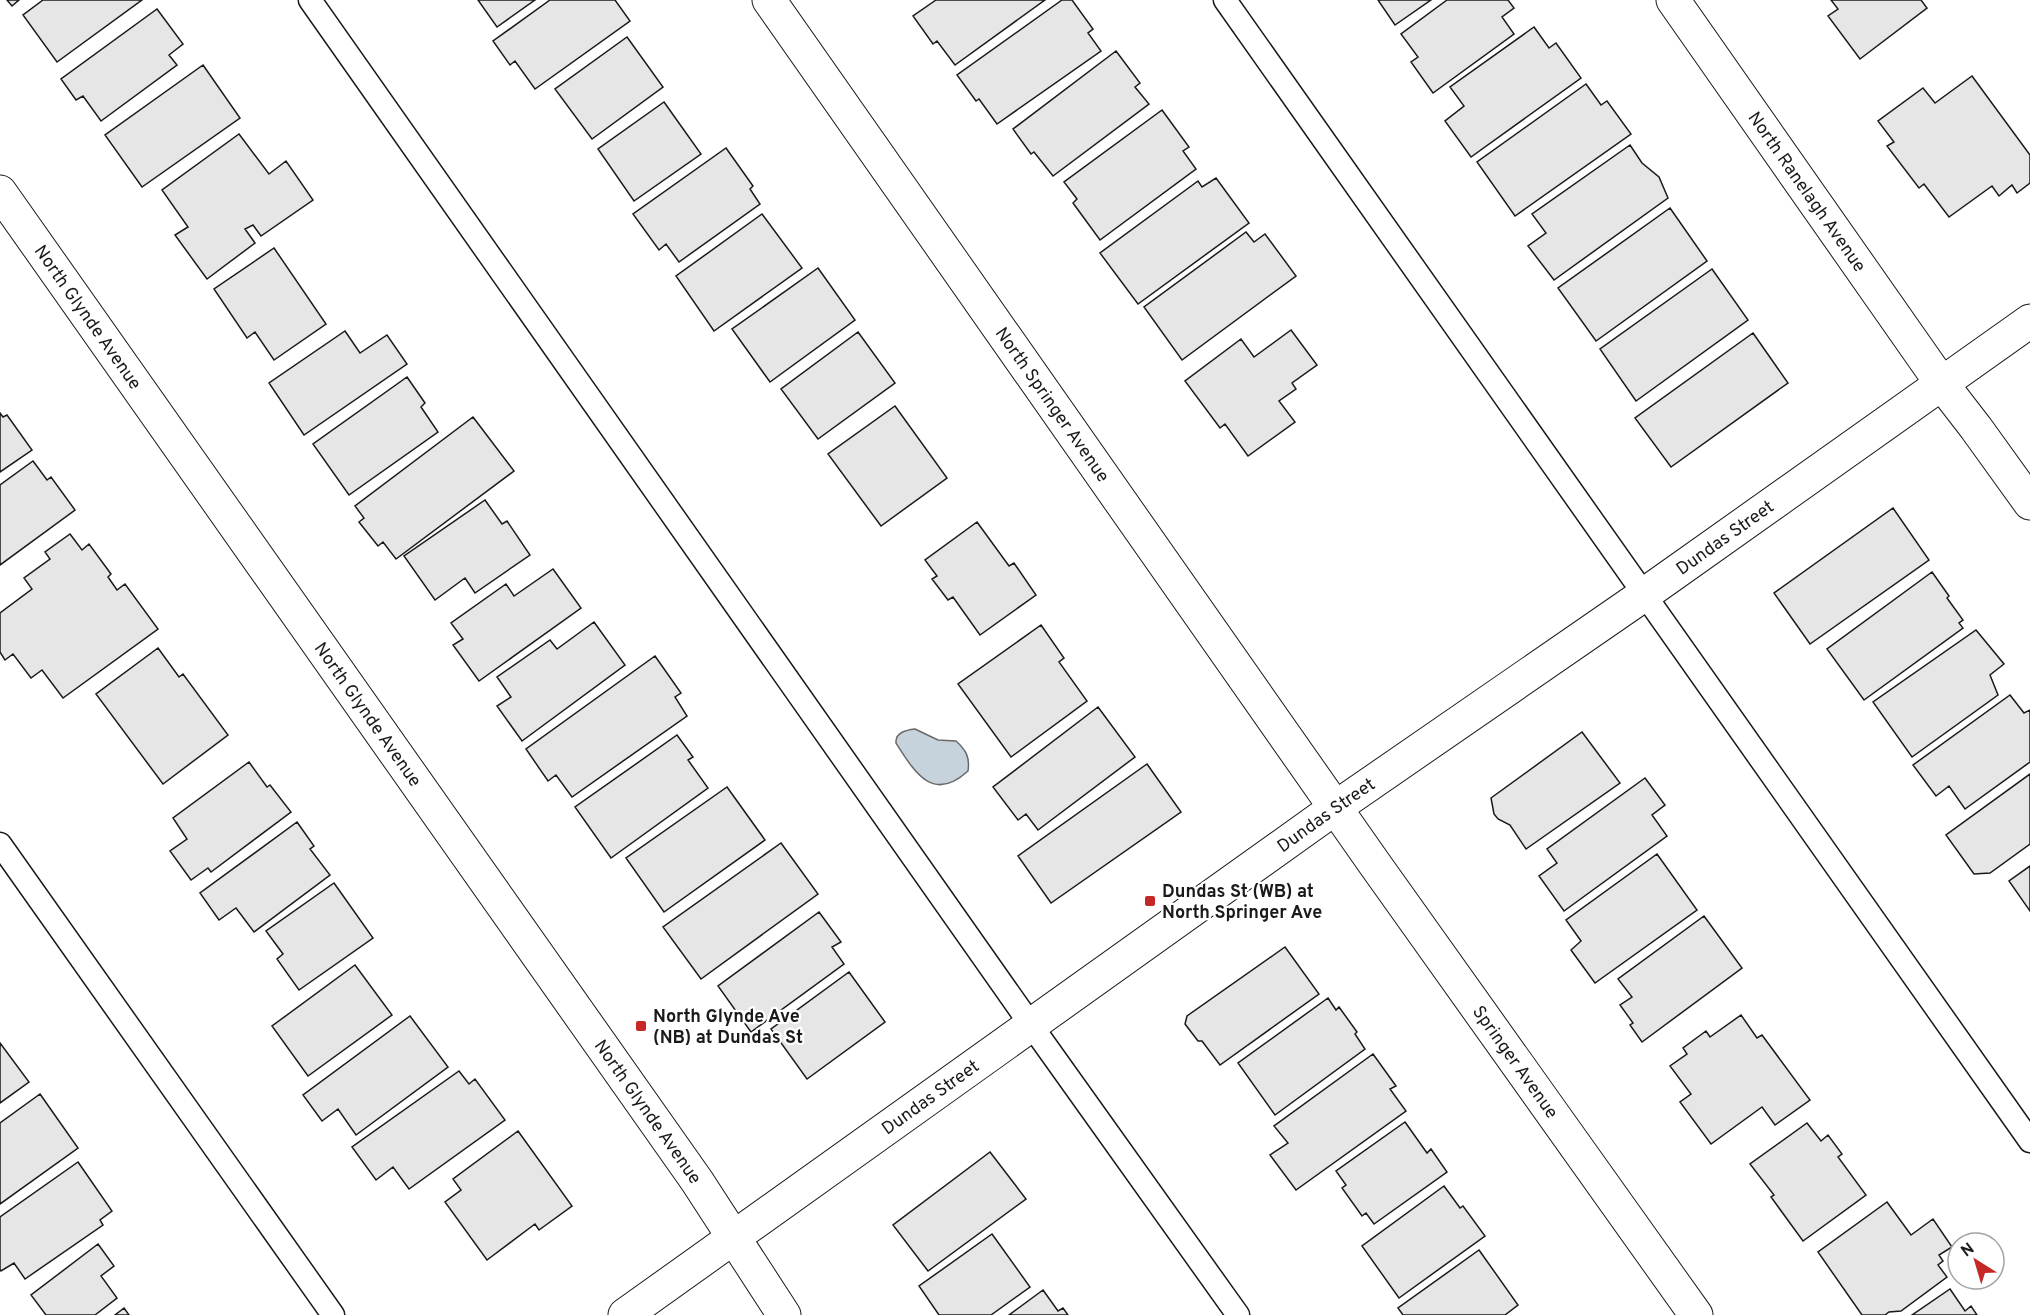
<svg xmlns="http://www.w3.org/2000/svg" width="2030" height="1315" font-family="Overpass,sans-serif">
  <rect width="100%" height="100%" fill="#fff"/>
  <path fill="#c6d2dc" stroke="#6a6a6a" stroke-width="1.5" d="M915 729 938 740 956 741C966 750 970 757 968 771 933 803 915 773 896 743 895 732 907 730 915 729Z"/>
  <path fill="#e6e6e6" stroke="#1a1a1a" stroke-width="1.5" d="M7 0H19L12 6Z
    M43 0H142L57 62 23 15Z
    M478 0H535L497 27Z
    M550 0H615L630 21 535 89 515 61 510 65 493 41Z
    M936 0H1045L955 65 937 41 933 44 913 16Z
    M1062 0H1072L1093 29 1088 33 1101 51 997 124 979 99 976 101 957 75Z
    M1378 0H1431L1395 25Z
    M1447 0H1508L1514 8 1502 17 1514 34 1433 93 1411 62 1418 57 1401 34Z
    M1831 0H1921L1927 8 1860 59 1828 16 1838 9Z
    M157 9 183 44 169 55 177 65 101 121 83 96 76 100 61 79Z
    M1534 27 1549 48 1556 43 1581 78 1471 157 1445 121 1464 106 1450 87Z
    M627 37 663 87 592 139 555 89Z
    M1116 51 1140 83 1135 87 1149 104 1053 176 1034 152 1031 154 1013 129Z
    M203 65 240 118 142 187 105 135Z
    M1972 76 2030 155V183L2017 193 2012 185 1999 196 1992 186 1949 217 1924 184 1919 188 1887 146 1894 142 1878 121 1923 88 1935 103Z
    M1586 84 1601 105 1607 101 1631 134 1515 216 1477 162Z
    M664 102 701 154 634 201 598 149Z
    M1162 110 1189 147 1183 151 1196 169 1100 240 1073 203 1077 199 1064 182Z
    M239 134 269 174 286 161 313 200 261 236 253 225 245 229 255 243 207 279 175 235 188 227 162 190Z
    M1630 145 1642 163 1659 177 1668 198 1554 280 1528 246 1546 233 1532 214Z
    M726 148 753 186 750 189 760 204 679 262 666 244 659 250 633 214Z
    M1216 178 1249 223 1138 304 1100 253 1198 181 1202 187Z
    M1670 208 1707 261 1596 341 1558 288Z
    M762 214 802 268 714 331 676 276Z
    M1246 232 1254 242 1265 234 1296 276 1182 360 1144 307Z
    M274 248 326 324 274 360 255 332 247 338 214 289Z
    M818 268 855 320 770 382 732 329Z
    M1712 269 1748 320 1636 401 1600 349Z
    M1291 330 1317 365 1292 383 1296 389 1279 401 1295 422 1248 456 1225 424 1220 428 1185 381 1241 339 1254 357Z
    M345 331 360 353 387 335 407 364 304 435 269 383Z
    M858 332 895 383 818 439 781 389Z
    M1753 333 1788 383 1671 467 1635 418Z
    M407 377 425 403 421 407 438 432 349 495 313 444Z
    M895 406 947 478 881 526 828 454Z
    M0 413 3 417 7 415 32 450 0 472Z
    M473 417 514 471 396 559 383 542 378 546 359 522 364 518 355 506Z
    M33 461 47 480 51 477 75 510 0 565V485Z
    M485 500 502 524 507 521 530 555 475 593 465 578 435 600 404 556Z
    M1893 508 1929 560 1810 644 1774 593Z
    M977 522 1009 566 1014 563 1036 595 980 635 953 597 948 600 932 579 937 576 925 560Z
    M70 534 82 550 89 544 111 574 108 577 117 590 125 584 158 629 63 698 42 670 31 678 13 654 5 660 0 652V613L32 589 24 578 50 559 45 552Z
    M553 569 581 608 479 681 453 645 463 639 451 623 506 584 514 596Z
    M1932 572 1949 596 1947 598 1963 620 1959 623 1963 628 1864 700 1827 649Z
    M594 622 625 665 522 741 497 706 511 697 497 677 550 640 557 649Z
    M1041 625 1064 658 1059 662 1087 701 1011 757 958 684Z
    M1976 630 2004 664 1990 675 1998 695 1912 757 1873 702Z
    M158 648 179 677 183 674 228 735 163 784 96 694Z
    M655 656 681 693 675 697 687 716 572 797 556 775 548 781 526 749Z
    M2010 695 2024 713 2030 710V762L1965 809 1949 786 1936 796 1913 765Z
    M1098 707 1135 757 1038 830 1026 814 1018 820 993 787Z
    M1582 732 1620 783 1526 849 1510 825 1498 819 1494 814 1491 798Z
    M677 735 693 757 688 760 708 788 611 858 575 807Z
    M249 762 267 787 270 785 291 812 211 872 208 868 191 880 170 851 187 839 173 818Z
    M1147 764 1181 812 1051 903 1018 856Z
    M2030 774V844L1990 873 1974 874 1946 835Z
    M1645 778 1665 805 1652 815 1667 836 1564 911 1539 876 1557 863 1547 849Z
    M727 787 765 840 664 912 626 858Z
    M297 822 314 846 310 849 330 875 254 932 236 908 219 920 200 893Z
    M781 843 818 894 701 979 663 927Z
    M1657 854 1697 910 1595 983 1571 950 1581 941 1566 920Z
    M2030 866V911L2009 881Z
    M334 883 373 938 299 990 277 959 283 954 266 931Z
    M819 912 841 942 832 947 844 964 751 1032 718 986Z
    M1704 916 1742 968 1642 1042 1630 1025 1633 1023 1620 1005 1632 997 1618 979Z
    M1285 947 1319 994 1220 1065 1202 1041H1198L1185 1024 1187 1016Z
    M355 965 392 1015 308 1076 272 1026Z
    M849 972 885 1022 807 1079 771 1029Z
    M1328 998 1336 1010 1339 1007 1357 1032 1355 1034 1365 1049 1275 1115 1238 1063Z
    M1741 1015 1757 1038 1762 1035 1810 1100 1775 1125 1762 1107 1711 1144 1680 1102 1691 1094 1670 1066 1687 1054 1683 1048 1706 1031 1710 1037Z
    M410 1016 448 1067 356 1135 338 1109 322 1121 303 1095Z
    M0 1043 29 1082 0 1103Z
    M1373 1054 1396 1086 1390 1089 1406 1111 1296 1190 1270 1155 1288 1143 1274 1126Z
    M459 1071 469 1084 475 1079 505 1120 409 1189 393 1167 376 1180 352 1147Z
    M40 1094 78 1148 0 1204V1123Z
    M1405 1122 1427 1153 1431 1149 1447 1172 1374 1224 1366 1213 1362 1216 1342 1188 1346 1185 1336 1171Z
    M1807 1123 1821 1141 1828 1135 1842 1154 1838 1157 1866 1195 1803 1241 1771 1197 1774 1195 1750 1164Z
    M518 1131 572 1206 539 1230 535 1224 487 1260 445 1202 461 1190 453 1179Z
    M990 1152 1026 1199 928 1271 893 1225Z
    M78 1162 112 1211 100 1220 103 1225 25 1279 14 1263 1 1271 0 1269V1217Z
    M1444 1186 1460 1208 1463 1206 1485 1236 1399 1298 1362 1246Z
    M1887 1202 1911 1235 1933 1219 1952 1247 1939 1255 1943 1261 1938 1265 1947 1277 1901 1311 1889 1312 1885 1315H1862L1818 1252Z
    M992 1234 1030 1287 991 1315H939L919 1286Z
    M98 1244 114 1266 101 1276 117 1298 95 1315H46L31 1295Z
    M1479 1250 1518 1305 1505 1315H1403L1398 1308Z
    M1950 1289 1965 1311 1971 1306 1977 1315H1912Z
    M1043 1290 1058 1311 1063 1308 1068 1315H1009Z
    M124 1308 129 1315H115Z"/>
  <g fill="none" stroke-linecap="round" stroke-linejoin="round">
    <defs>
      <path id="lane" d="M310 0 1031 1025 1238 1315
        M1225 0 2030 1141
        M0 844 333 1315"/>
      <g id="street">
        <path id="s1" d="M769 0 1374 863 1696 1315"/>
        <path id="s2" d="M1673 0 1942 384 1976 428 2030 503"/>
        <path id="s3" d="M0 192 697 1181 784 1315"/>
      </g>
      <g id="secondary">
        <path id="s4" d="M625 1315 1335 808 1645 594 2030 321"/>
      </g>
    </defs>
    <use href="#lane" stroke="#1a1a1a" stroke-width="25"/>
    <use href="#street" stroke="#1a1a1a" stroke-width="35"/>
    <use href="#secondary" stroke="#1a1a1a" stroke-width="35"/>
    <use href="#lane" stroke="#fff" stroke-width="22"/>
    <use href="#street" stroke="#fff" stroke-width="33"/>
    <use href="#secondary" stroke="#fff" stroke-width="33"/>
  </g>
  <g fill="#c62828" stroke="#fff" stroke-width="2">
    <rect x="1144" y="895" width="12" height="12" rx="3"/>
    <rect x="635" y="1020" width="12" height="12" rx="3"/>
  </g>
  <g text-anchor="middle" stroke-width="4.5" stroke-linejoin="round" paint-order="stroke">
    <g font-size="18" fill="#1a1a1a" stroke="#fff">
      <text dy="6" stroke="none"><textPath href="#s2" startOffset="234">North Ranelagh Avenue</textPath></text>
      <text dy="6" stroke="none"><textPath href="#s3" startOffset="153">North Glynde Avenue</textPath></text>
      <text dy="6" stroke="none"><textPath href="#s1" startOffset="494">North Springer Avenue</textPath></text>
      <text dy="6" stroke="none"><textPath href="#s4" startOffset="1347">Dundas Street</textPath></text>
      <text dy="6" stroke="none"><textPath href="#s3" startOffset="639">North Glynde Avenue</textPath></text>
      <text dy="6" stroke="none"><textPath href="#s4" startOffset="861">Dundas Street</textPath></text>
      <text dy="6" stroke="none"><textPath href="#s1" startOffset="1298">Springer Avenue</textPath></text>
      <text dy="6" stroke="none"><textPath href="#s4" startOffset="375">Dundas Street</textPath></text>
      <text dy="6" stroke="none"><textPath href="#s3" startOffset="1125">North Glynde Avenue</textPath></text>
    </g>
    <g font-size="18" font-weight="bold" fill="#1a1a1a" stroke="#fff" text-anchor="start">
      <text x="1162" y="897">Dundas St (WB) at<tspan x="1162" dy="21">North Springer Ave</tspan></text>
      <text x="653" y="1022">North Glynde Ave<tspan x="653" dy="21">(NB) at Dundas St</tspan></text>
    </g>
  </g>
  <g transform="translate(1976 1261) rotate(323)"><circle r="28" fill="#ffffff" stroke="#a3a3a3" stroke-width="1.5"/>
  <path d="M0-4.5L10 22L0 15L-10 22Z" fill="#c62828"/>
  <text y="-9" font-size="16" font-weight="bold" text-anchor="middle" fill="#1a1a1a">N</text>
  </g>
</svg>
